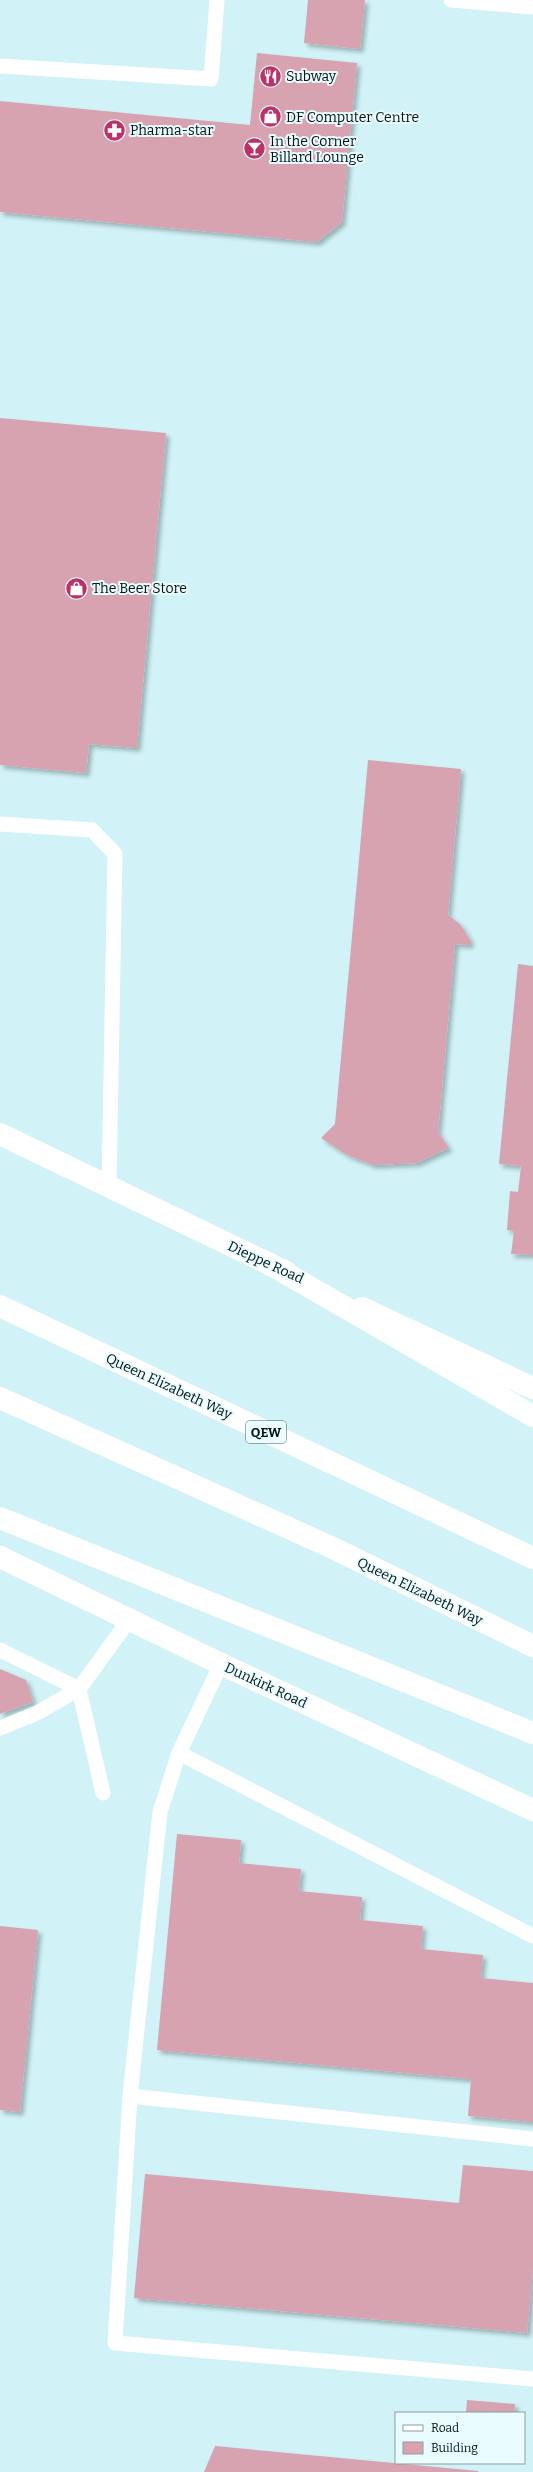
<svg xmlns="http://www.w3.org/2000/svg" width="533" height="2472" font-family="Bitter,serif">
  <defs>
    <filter id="shadow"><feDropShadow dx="3.5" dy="3.5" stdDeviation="2" flood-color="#0004"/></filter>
  </defs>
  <rect width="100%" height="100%" fill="#d1f2f6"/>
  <path fill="#d7a3b0" filter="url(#shadow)" d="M308 0H365L360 49 304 43Z
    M257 53 357 63 342 222 317 242 0 212V101L250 125Z
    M0 418 166 433 137 748 89 744 86 773 0 765Z
    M368 760 461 769 448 915 460 924 470 940V945L455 944 438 1132 449 1148 416 1163 373 1165 347 1155 321 1138 335 1124Z
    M518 964 533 966V1255L511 1254 514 1231 507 1230 510 1191 518 1192 521 1166 499 1164Z
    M0 1669 26 1680 33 1702 0 1714Z
    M177 1834 241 1840 239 1863 301 1869 299 1891 362 1897 360 1920 423 1926 421 1949 483 1955 481 1978 533 1983V2122L468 2116 471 2079 157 2050Z
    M0 1926 38 1930 20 2112 0 2110Z
    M463 2165 533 2171V2269L527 2333 134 2298 145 2174 459 2203Z
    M467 2400 515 2404 514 2413H466Z
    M215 2446 478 2471V2472H204Z"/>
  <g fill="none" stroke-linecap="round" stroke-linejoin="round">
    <path stroke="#fff" stroke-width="15" d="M451 0 533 7
      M0 66 211 79 217 0
      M0 824 92 830 115 854 109 1187
      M0 1650 79 1689 129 1620
      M0 1728 37 1713 79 1689 103 1793
      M179 1753 533 1936
      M130 2096 160 1812 179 1753 221 1664
      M533 2139 130 2096 115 2343 533 2379"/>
    <path stroke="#fff" stroke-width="22" d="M0 1134 286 1272
      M362 1308 533 1388
      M0 1557 221 1664 533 1810"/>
    <path stroke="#fff" stroke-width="22" d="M268 1263 533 1416
      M0 1306 533 1558
      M0 1398 333 1548 533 1646
      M0 1518 533 1733"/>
  </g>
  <defs>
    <symbol id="restaurant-disc" viewBox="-11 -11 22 22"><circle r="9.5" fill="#bc3168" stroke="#e9fcff"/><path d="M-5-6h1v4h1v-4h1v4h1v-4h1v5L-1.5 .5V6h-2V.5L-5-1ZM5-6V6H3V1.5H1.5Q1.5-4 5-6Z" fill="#fff"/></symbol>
    <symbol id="shop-disc" viewBox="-11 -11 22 22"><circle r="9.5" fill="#bc3168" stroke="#e9fcff"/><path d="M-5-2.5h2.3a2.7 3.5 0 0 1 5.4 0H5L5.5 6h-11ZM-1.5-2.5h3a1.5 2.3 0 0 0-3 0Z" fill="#fff"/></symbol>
    <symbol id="pharmacy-disc" viewBox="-11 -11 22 22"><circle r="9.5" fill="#bc3168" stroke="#e9fcff"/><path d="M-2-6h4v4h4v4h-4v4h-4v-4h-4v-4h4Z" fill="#fff"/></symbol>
    <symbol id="bar-disc" viewBox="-11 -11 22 22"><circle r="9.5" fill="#bc3168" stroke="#e9fcff"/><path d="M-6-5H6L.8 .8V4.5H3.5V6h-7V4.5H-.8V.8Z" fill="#fff"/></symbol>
  </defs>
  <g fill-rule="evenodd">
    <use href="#restaurant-disc" x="258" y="64" width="25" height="25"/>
    <use href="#shop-disc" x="258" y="104" width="25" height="25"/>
    <use href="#pharmacy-disc" x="102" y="118" width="25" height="25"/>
    <use href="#bar-disc" x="242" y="136" width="25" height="25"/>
    <use href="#shop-disc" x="64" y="576" width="25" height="25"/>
  </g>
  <g text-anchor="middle" stroke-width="4" stroke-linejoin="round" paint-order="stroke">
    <rect fill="#e9fcff" stroke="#4a585a" stroke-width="1" x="246" y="1421" width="40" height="22" rx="3"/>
    <g font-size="13" font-weight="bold" fill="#061213">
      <text x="266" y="1437">QEW</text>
    </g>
    <g font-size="14" fill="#061213" stroke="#e9fcff" text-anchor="start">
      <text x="286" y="81">Subway</text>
      <text x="286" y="122">DF Computer Centre</text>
      <text x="130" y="135">Pharma-star</text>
      <text x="270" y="146">In the Corner<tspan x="270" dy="16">Billard Lounge</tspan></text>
      <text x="92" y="593">The Beer Store</text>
    </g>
    <g font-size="14" fill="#061213" stroke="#e9fcff">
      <text transform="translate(266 1262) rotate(25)" y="5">Dieppe Road</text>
      <text transform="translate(169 1386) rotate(25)" y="5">Queen Elizabeth Way</text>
      <text transform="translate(420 1591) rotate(26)" y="5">Queen Elizabeth Way</text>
      <text transform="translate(266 1685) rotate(25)" y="5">Dunkirk Road</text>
    </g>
  </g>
  <rect x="395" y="2412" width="130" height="52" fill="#e9fcff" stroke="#8e9ea1"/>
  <rect x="403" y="2425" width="20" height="6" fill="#ffffff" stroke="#8e9ea1"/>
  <text x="431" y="2432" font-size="12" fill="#061213">Road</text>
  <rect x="403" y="2442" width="20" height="12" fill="#d7a3b0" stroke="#8e9ea1"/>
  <text x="431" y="2452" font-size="12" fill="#061213">Building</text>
</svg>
